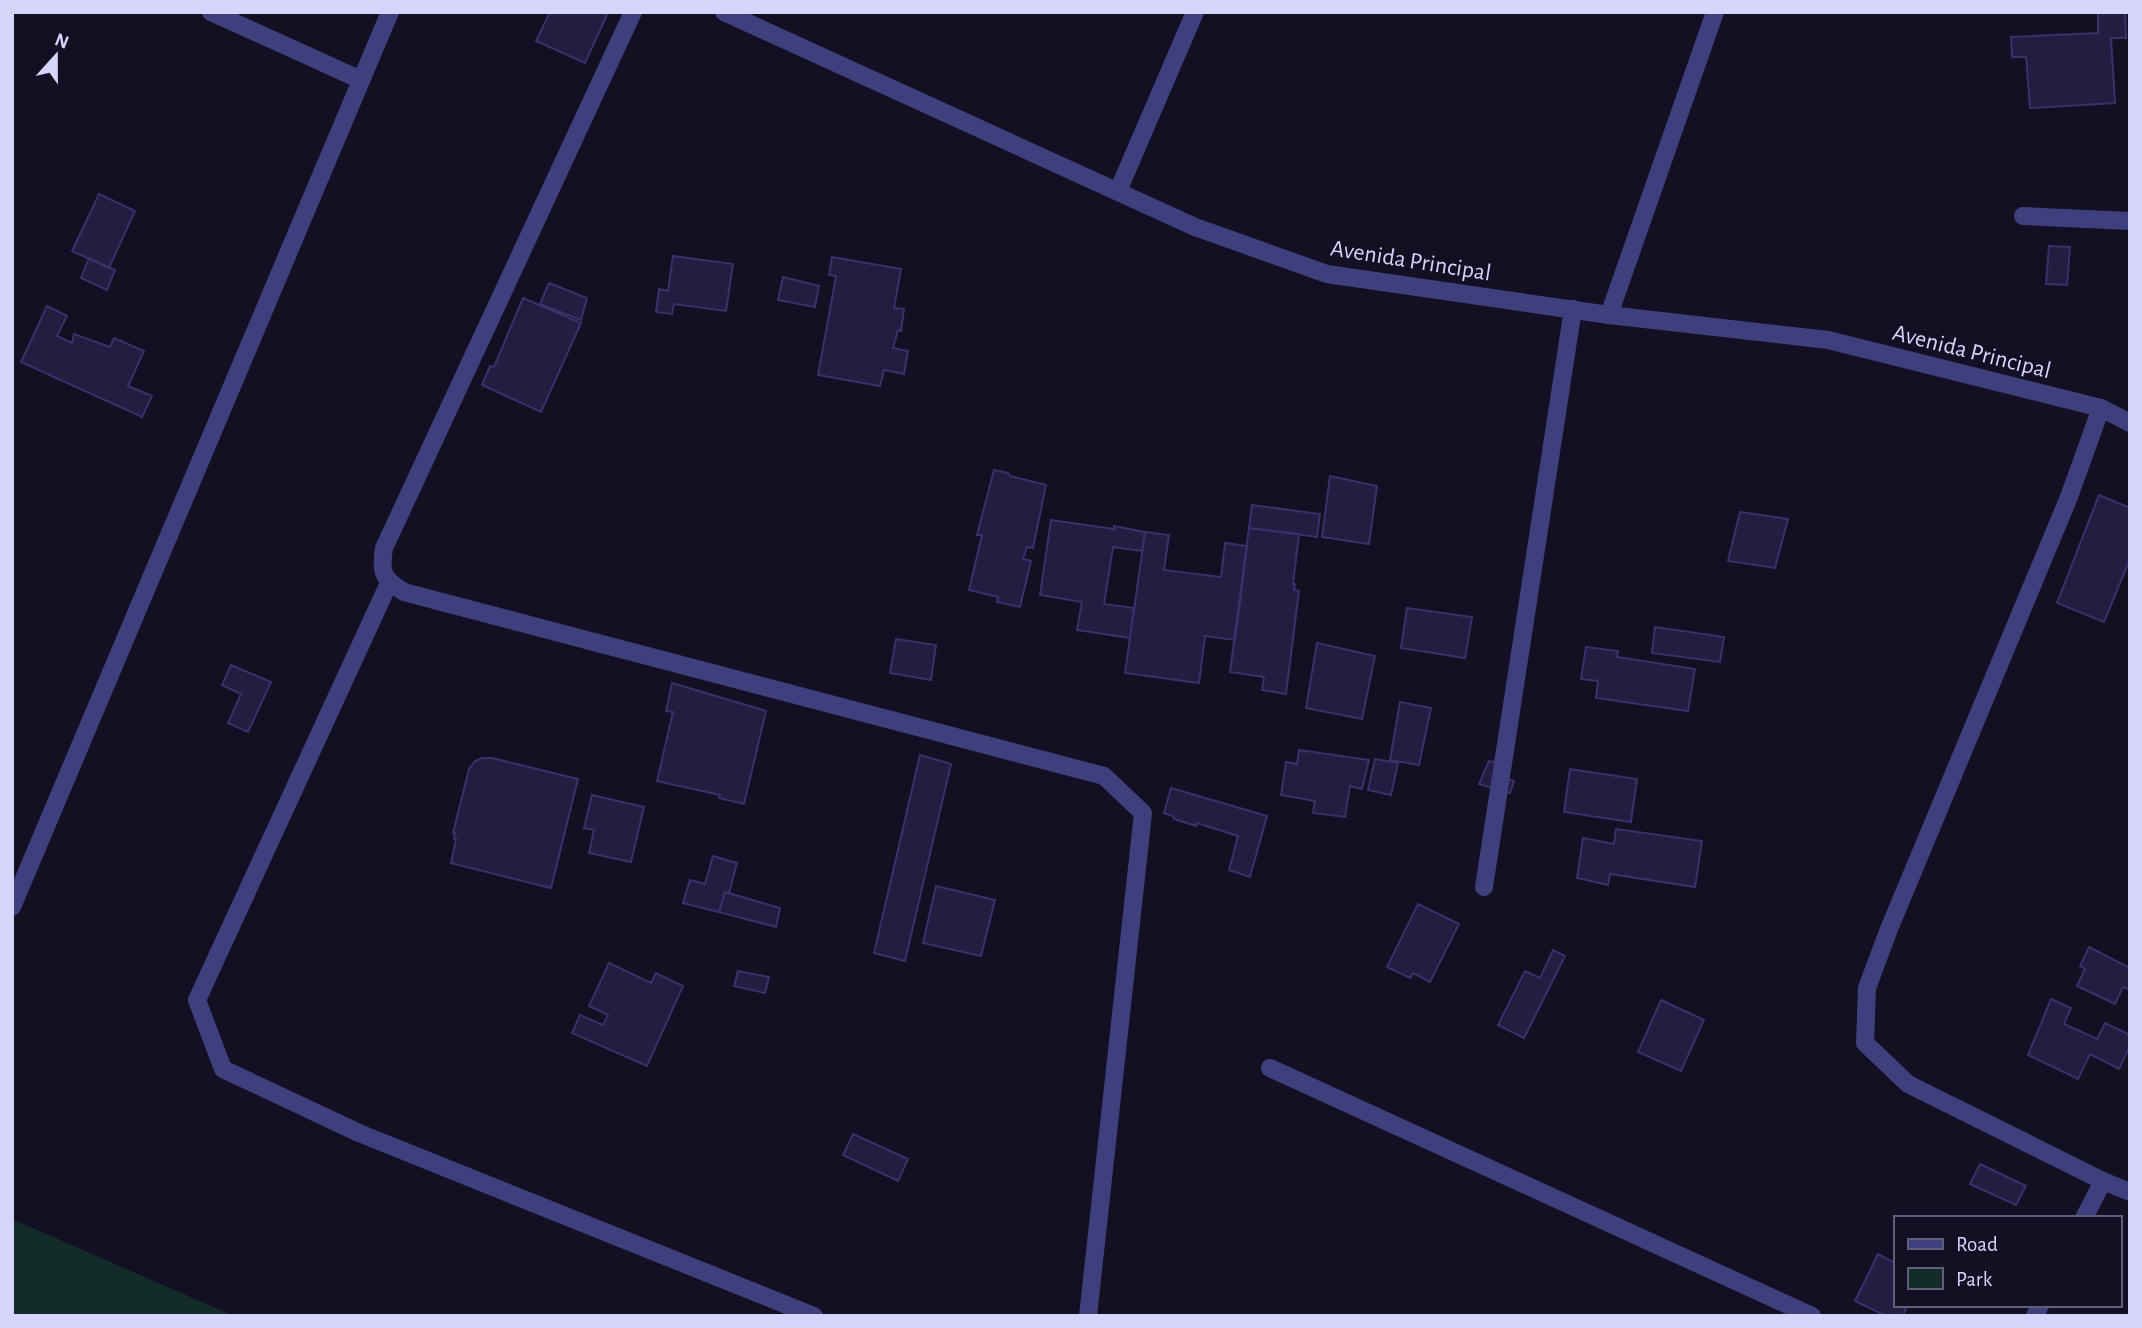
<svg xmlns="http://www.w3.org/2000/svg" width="2142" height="1328" font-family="'Alegreya Sans',sans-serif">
  <rect width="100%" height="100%" fill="#121022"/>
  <path fill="#132b29" d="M12 1219 234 1316H12Z"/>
  <path fill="#231d41" stroke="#3a316b" stroke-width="2" d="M550 12H602L607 15 585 63 536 41Z
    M2098 12H2125L2126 38H2111L2115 103 2030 108 2026 57H2012L2011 37 2098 33Z
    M99 194 135 211 109 268 72 251Z
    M2049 246 2070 247 2067 285 2046 284Z
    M673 256 733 264 726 311 674 304 672 314 656 312 659 289 668 291Z
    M832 257 901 269 894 308 904 309 901 331 898 330 893 348 908 351 904 374 884 370 880 386 818 375 836 276 829 275Z
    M89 258 115 270 107 290 81 278Z
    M783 277 819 286 815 307 778 300Z
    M549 283 587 298 581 320 540 304Z
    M523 298 581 323 541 412 482 385 490 366 494 367Z
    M47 306 67 316 57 336 72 343 74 334 110 347 114 338 144 351 128 386 152 396 142 417 21 362Z
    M994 470 1008 473 1010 476 1046 485 1033 548 1027 547 1023 559 1031 561 1020 607 997 602 998 597 969 590 982 535H977Z
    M1330 476 1377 486 1369 544 1322 537Z
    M2099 495 2130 508V559L2104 622 2057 603Z
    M1252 505 1320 514 1317 537 1249 528Z
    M1740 512 1788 519 1775 568 1728 561Z
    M1051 520 1114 529V526L1145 532 1142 551 1113 547 1104 604 1134 608 1130 638 1077 630 1082 602 1040 595Z
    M1249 528 1299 534 1293 584H1295L1294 590 1299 591 1286 694 1262 690 1264 677 1230 672Z
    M1145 532 1169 535 1164 570 1221 577 1225 543 1247 546 1235 640 1205 636 1199 683 1125 673Z
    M1407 608 1472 617 1465 658 1401 648Z
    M1655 627 1724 637 1720 662 1652 653Z
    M896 639 936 645 931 680 890 673Z
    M1317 643 1375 656 1362 719 1306 708Z
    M1586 647 1618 651 1617 657 1695 669 1688 711 1596 698 1598 681 1581 679Z
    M231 665 271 682 248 732 228 723 241 694 222 685Z
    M672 683 766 711 744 804 719 798 720 795 657 781 673 712 666 711Z
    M1400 702 1431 708 1419 765 1390 760Z
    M1299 750 1369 760 1362 789 1350 786 1345 817 1313 813 1315 801 1281 795 1286 762 1297 764Z
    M920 755 951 764 905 961 874 953Z
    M482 758H492L578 779 551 888 451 863 456 839H454L455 833H453L469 769 475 761Z
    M1375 759 1398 763 1391 795 1368 790Z
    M1489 761 1505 765V779L1514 781 1510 793 1479 784Z
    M1570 769 1637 779 1631 822 1564 812Z
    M1171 788 1267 816 1250 877 1229 870 1238 836 1197 823 1196 826 1174 819 1173 816 1164 813Z
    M592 795 644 807 631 862 589 853 594 830 584 828Z
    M1616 829 1702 841 1695 887 1610 874 1608 885 1577 878 1583 838 1614 844Z
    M713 856 737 863 729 893 725 892 719 912 683 903 690 880 705 884Z
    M936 886 995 900 981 956 923 943Z
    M725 892 780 908 776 927 719 912Z
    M1418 904 1459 924 1430 982 1413 973 1410 978 1387 967Z
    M2089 947 2130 968V986L2128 989 2123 987 2115 1004 2077 986 2085 969 2080 966Z
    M1553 950 1565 956 1524 1038 1498 1025 1525 971 1540 978Z
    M609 963 651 983 656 973 683 986 647 1066 572 1033 580 1015 603 1025 608 1015 589 1006Z
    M738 971 769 977 765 993 734 986Z
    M2051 999 2071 1008 2064 1024 2097 1039 2105 1023 2130 1035V1046L2119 1069 2090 1054 2078 1079 2028 1055Z
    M1661 1000 1704 1020 1681 1071 1638 1052Z
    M853 1134 908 1159 898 1181 843 1155Z
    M1980 1164 2026 1186 2016 1205 1970 1184Z
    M1878 1254 1895 1263V1305H1904L1906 1308 1903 1316H1886L1855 1301Z"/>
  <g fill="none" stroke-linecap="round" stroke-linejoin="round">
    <path stroke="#3f3f7d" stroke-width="18" d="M211 12 361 80
      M633 12 384 548C380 573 383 579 404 592L1104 776 1143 813 1088 1316
      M1118 191 1195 12
      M2023 216 2130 221
      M1609 315 1715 12
      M2101 408 2069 497 1889 929 1867 988 1865 1043 1908 1084 2103 1181 2130 1192
      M389 583 197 1000 223 1069 359 1133 814 1316
      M1484 887 1573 309
      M12 907 390 12
      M1270 1068 1812 1316
      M2084 1218 2103 1181
      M2035 1316 2040 1305"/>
    <path stroke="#3f3f7d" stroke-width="18" d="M724 12 1195 227 1327 274 1609 315 1828 340 2101 408 2130 423"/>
  </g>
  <g text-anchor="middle" stroke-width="5" stroke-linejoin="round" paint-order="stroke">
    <g font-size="24" fill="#d7d4fb" stroke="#121022">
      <text transform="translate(1411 260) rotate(9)" y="8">Avenida Principal</text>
      <text transform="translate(1972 351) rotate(14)" y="8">Avenida Principal</text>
    </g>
  </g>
  <rect width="2142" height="1328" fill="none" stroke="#d7d4fb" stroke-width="28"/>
  <rect x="1894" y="1216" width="228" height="91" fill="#121022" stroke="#615e79" stroke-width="2"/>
  <rect x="1908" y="1239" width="35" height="10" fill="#3f3f7d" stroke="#615e79" stroke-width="2"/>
  <text x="1956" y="1251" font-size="21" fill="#d7d4fb">Road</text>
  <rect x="1908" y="1268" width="35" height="21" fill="#132b29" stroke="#615e79" stroke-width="2"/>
  <text x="1956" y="1286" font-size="21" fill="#d7d4fb">Park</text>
  <g transform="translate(56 56) rotate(21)" stroke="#121022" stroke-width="5" paint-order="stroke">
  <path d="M0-5L12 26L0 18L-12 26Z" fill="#d7d4fb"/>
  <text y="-10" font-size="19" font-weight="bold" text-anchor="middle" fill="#d7d4fb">N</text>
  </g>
</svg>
